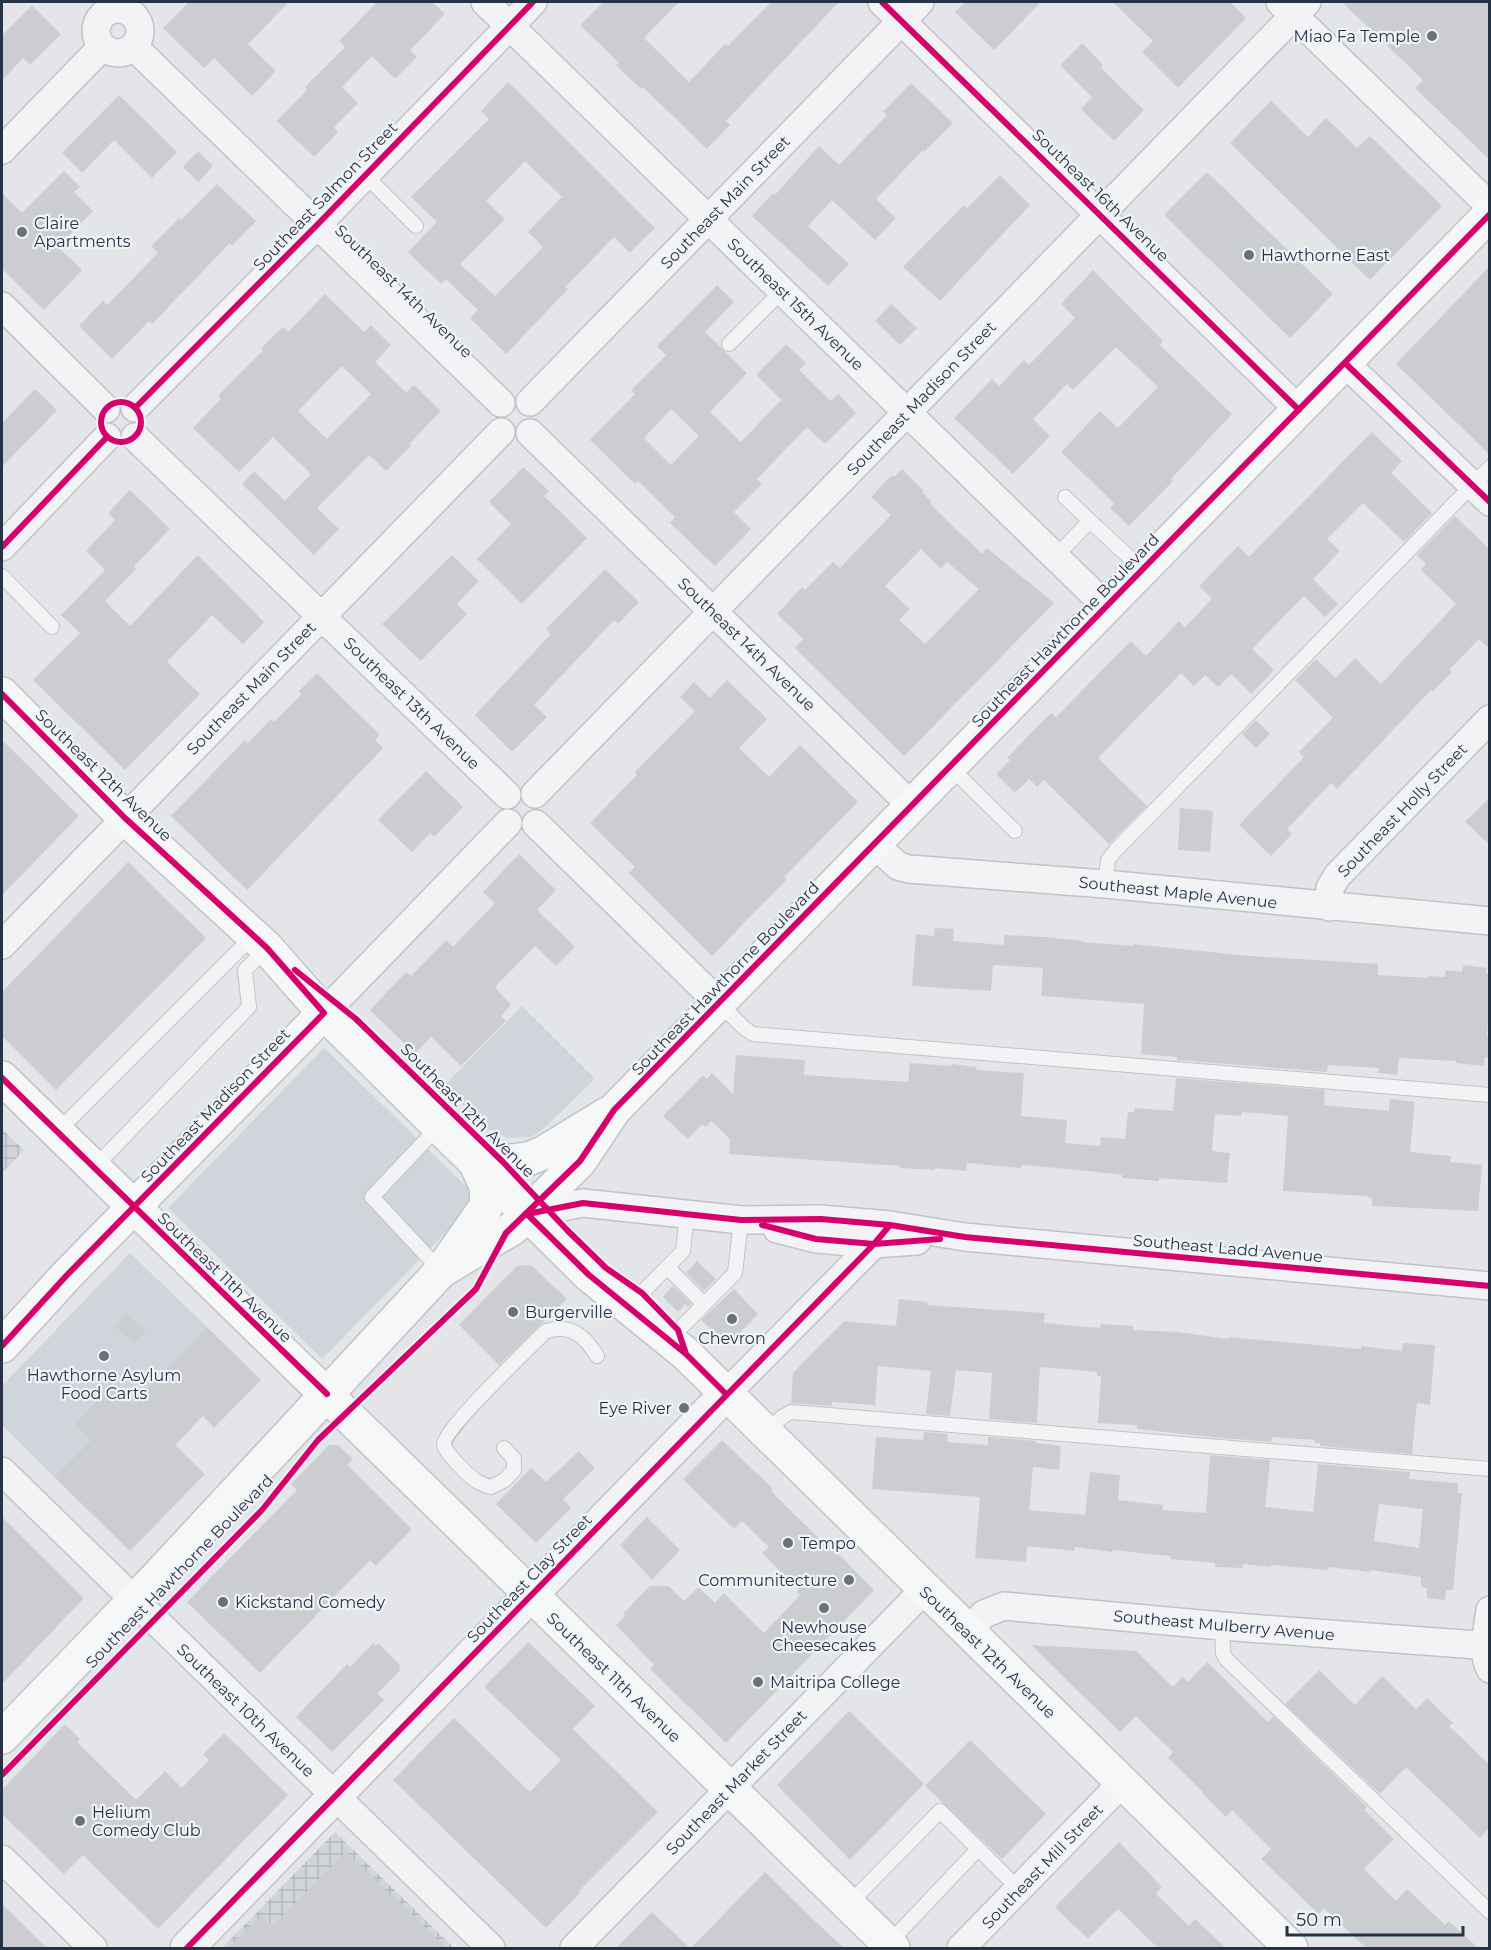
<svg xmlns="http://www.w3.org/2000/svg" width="1491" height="1950" font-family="Montserrat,sans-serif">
  <defs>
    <pattern id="industrial-grid" width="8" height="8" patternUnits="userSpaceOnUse" patternTransform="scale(1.5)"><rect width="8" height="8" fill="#d0d5dc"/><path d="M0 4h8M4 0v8" fill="none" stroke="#b3b7be"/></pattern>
  </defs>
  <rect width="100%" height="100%" fill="#e3e5e8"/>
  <path fill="#d0d5dc" d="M522 1006 595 1079 542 1130 531 1137 507 1138 487 1129 444 1086Z
    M324 1048 479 1199 322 1359 168 1208Z
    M130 1253 207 1327 133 1404 113 1385 91 1440 54 1477 2 1425V1386Z"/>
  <path fill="url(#industrial-grid)" d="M2 1129 24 1150 2 1173Z
    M335 1832 454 1948H222Z"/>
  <path fill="#cbcdd1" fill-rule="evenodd" d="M189 2H289L248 44 276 71 252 96 214 58 204 68 163 28Z
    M377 2H432L445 14 410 50 417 57 395 79 372 56 342 87 358 103 334 127 338 132 314 157 277 121 307 90 305 87 345 47 339 41Z
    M603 2H679L644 38 689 82 725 44 728 46 771 2H839L726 121 730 125 707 149 643 87 641 89 616 65 619 63 580 25Z
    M965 2H1041L994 50 955 12Z
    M1113 2H1230L1246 18 1178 88 1142 52 1153 41Z
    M1342 2H1490V160L1415 88 1423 80Z
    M32 5 61 34 30 65 23 58 2 81V35Z
    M1082 43 1103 65 1101 68 1144 110 1114 141 1081 109 1092 97 1060 65Z
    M508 82 655 228 630 253 614 237 565 287 568 289 506 354 470 318 478 310 446 279 441 284 408 252 437 222 411 197 489 119 481 111ZM525 161 562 197 528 232 543 247 495 296 460 264 505 219 486 201Z
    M911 83 953 123 924 152 923 150 876 199 896 218 875 240 832 200 808 226 849 264 828 286 752 216 773 193 775 195 819 146 839 165 887 115 883 112Z
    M119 95 177 152 152 178 114 140 82 173 62 153Z
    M1271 101 1308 137 1326 118 1357 148 1370 136 1442 206 1370 280 1230 143Z
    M198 151 213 166 198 182 183 167Z
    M64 171 80 187 74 192 93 211 58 247 82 270 44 310 2 269V193L22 213Z
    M1207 172 1333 294 1290 338 1164 215Z
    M1000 175 1030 205 940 301 903 267 964 205 967 208Z
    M217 184 256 221 232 246 230 243 152 324 149 321 112 359 79 326 103 301 107 305 158 253 151 246 179 218 181 220Z
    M1490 266V455L1396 364Z
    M1093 270 1163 341 1160 345 1232 414 1171 479 1173 481 1129 526 1110 508 1114 503 1061 452 1100 411 1118 428 1158 387 1116 347 1073 390 1067 384 1033 419 1050 436 1013 474 954 418 992 379 999 386 1024 360 1029 365 1075 318 1061 304Z
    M717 285 734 302 705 332 747 373 710 412 741 442 781 400 756 375 786 344 806 363 799 370 831 401 838 394 856 413 825 444 807 427 757 479 762 484 734 512 751 529 715 566 670 523 675 517 638 481 635 484 590 440 635 394 631 390 666 355 657 346ZM671 409 699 436 671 465 644 438Z
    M325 294 364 332 371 325 391 345 375 362 406 393 414 385 441 411 409 444 411 446 386 471 369 455 317 508 339 529 314 555 242 484 254 471 285 501 311 474 273 437 239 472 193 428 221 399 218 396 263 350 261 348 283 327 288 332ZM342 366 371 394 327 439 298 411Z
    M891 304 917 328 900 345 875 321Z
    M35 389 57 410 2 467V423Z
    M1372 432 1402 461 1391 473 1432 513 1404 542 1363 503 1327 539 1340 551 1313 579 1338 604 1325 617 1304 596 1252 649 1274 670 1251 694 1231 674 1218 687 1205 675 1194 686 1181 673 1098 758 1147 806 1109 844 1044 780 1037 787 1029 779 1015 793 996 774 1010 760 1007 758 1051 713 1056 717 1131 641 1146 656 1179 621 1185 627 1212 599 1199 586 1238 546 1249 557Z
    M523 467 549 491 544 496 587 538 522 604 477 559 511 524 489 502Z
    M902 469 924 491 922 492 932 502 930 504 982 554 987 548 1054 603 904 756 795 648 803 639 777 614 802 587 805 590 833 562 840 568 891 515 871 497 892 475 894 477ZM921 549 941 569 947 562 979 589 925 644 899 620 910 609 885 586Z
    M130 490 170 529 134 566 136 569 105 601 130 626 198 555 264 622 243 644 212 615 167 662 200 694 125 770 33 680 80 633 61 615 105 570 86 551 115 520 108 513Z
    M1455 516 1490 550V649L1479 639 1449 670 1452 672 1433 691 1431 690 1337 789 1331 783 1287 829 1292 834 1271 856 1239 825 1304 757 1299 752 1333 718 1295 680 1316 659 1336 678 1355 658 1381 684 1456 604 1421 570 1426 564 1417 555Z
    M452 555 479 581 457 604 467 614 421 661 382 624Z
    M605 569 639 602 618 624 614 620 534 705 547 717 512 752 475 715 551 634 546 629Z
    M317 673 380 735 375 740 383 748 247 890 171 816 245 740 248 743 271 719 274 722 302 694 299 691Z
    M727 680 767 719 739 748 769 777 800 745 858 802 784 877 787 879 712 956 629 873 635 867 590 823 637 775 635 772 695 711 680 697 694 682 710 698Z
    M1256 720 1270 734 1256 748 1242 734Z
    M2 740 79 816 2 895Z
    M426 771 463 807 434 837 430 833 412 852 378 820Z
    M1490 797V845L1465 822Z
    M1180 808 1213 811 1210 852 1178 850Z
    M519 854 556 890 537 910 575 947 556 966 535 946 495 987 511 1005 501 1016 506 1021 461 1066 431 1037 415 1054 370 1010 406 972 411 976 446 940 453 947 495 903 483 892Z
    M128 862 206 938 56 1090 2 1036V992Z
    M935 928 954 929 953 941 1004 945V935L1046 937 1083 941 1082 942 1133 946V944L1250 956 1378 964V975L1428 978V976L1445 977 1446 970 1462 972 1463 965 1487 968 1486 974H1490L1487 1037H1490L1488 1058 1485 1057 1484 1066 1456 1063V1061L1399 1058 1397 1075 1378 1073 1379 1068 1328 1065 1327 1072 1177 1060V1057L1141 1054 1144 1004 1041 996 1043 968 993 965 991 991 912 986 916 934 934 936Z
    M736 1055 805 1060 804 1075 877 1080 908 1082 910 1063 951 1066 952 1064 977 1067 976 1070 1024 1073 1021 1116 1067 1120 1065 1143 1100 1146 1101 1137 1125 1139 1128 1112H1134L1135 1108 1173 1111 1176 1078 1325 1090 1324 1105 1389 1111 1390 1099 1415 1102 1410 1152 1451 1156 1450 1162 1482 1165 1478 1211 1372 1206V1198L1366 1196 1283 1191 1288 1116 1242 1112 1241 1116 1215 1114 1212 1151 1230 1153 1227 1183 1159 1178V1181L1122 1178V1175L1080 1170 1021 1165V1168L967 1163 966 1171 935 1168V1170L900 1168V1166L729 1154 730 1139 711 1121 706 1127 702 1124 688 1139 663 1116 703 1075 707 1079 712 1073 733 1094Z
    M697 1261 716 1279 704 1291 686 1273Z
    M531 1265 567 1299 499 1365 459 1325 517 1266Z
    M673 1286 692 1304 688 1307 685 1304 678 1312 663 1297Z
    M734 1289 758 1314 727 1346 701 1320Z
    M899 1299 928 1302 927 1305 1045 1313 1044 1323 1100 1328 1101 1324 1133 1326V1330L1177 1332 1229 1339V1337L1361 1349V1346L1402 1351 1403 1343 1435 1345 1430 1405 1417 1403 1412 1454 1320 1446V1443H1315V1440L1272 1437 1271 1442 1211 1437 1137 1429V1425L1098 1423 1101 1376H1097V1372L1040 1367 1037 1423 989 1419 992 1373 956 1370 950 1416 926 1414 931 1371 878 1366 875 1405 832 1402V1406L791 1403 793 1373 844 1321 896 1326Z
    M127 1313 146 1331 134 1344 115 1326Z
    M207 1327 261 1380 214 1428 203 1416 175 1445 205 1474 130 1551 54 1477 91 1440 75 1424 113 1385 133 1404Z
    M924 1432 948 1434 947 1442 988 1445V1437L1036 1441V1443L1061 1446 1059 1470 1033 1467 1029 1510 1085 1515 1090 1472 1120 1475 1118 1500 1163 1505V1510L1206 1513 1210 1455 1270 1460 1265 1507 1313 1512 1318 1464 1410 1472 1409 1479 1458 1483V1493H1462L1453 1590H1446L1445 1600 1427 1598V1588L1421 1587V1577L1370 1570V1572L1329 1567 1328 1570 1271 1565V1567L1243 1564V1568L1215 1567V1563L1170 1559V1556L1112 1550V1552L1075 1547 1074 1551 1027 1546 1026 1562 975 1558 980 1497 872 1489 876 1437 923 1440ZM1379 1504 1423 1509 1419 1548 1374 1541Z
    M722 1440 773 1489 771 1491 795 1515 826 1545 828 1543 874 1590 726 1743 650 1669 654 1665 616 1625 625 1616 623 1614 650 1586H669L684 1601 698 1587 715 1603 724 1593 764 1633 800 1595 797 1592 799 1590 762 1553 769 1547 742 1521 734 1529 683 1479Z
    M329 1445H338L353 1459 347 1465 412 1529 376 1566 370 1560 260 1673 187 1602 297 1490 291 1484Z
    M579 1451 595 1468 563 1499 571 1508 536 1543 496 1504 531 1468 546 1482Z
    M2 1517 84 1598 2 1684Z
    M647 1517 680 1550 652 1580 620 1545Z
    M528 1642 595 1706 573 1729 658 1812 579 1891 580 1893 546 1928 393 1780 454 1718 530 1792 561 1760 484 1687Z
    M373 1643 376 1646 378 1643 400 1665 399 1667 401 1669 377 1694 384 1700 332 1752 296 1717 347 1664 350 1667Z
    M1031 1645 1136 1651 1173 1687 1182 1677 1188 1682 1207 1662 1268 1722 1273 1716 1367 1807 1364 1810 1394 1839 1364 1869 1396 1901 1407 1889 1445 1925 1449 1921 1478 1948H1366L1324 1908 1319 1914 1261 1859 1271 1849 1232 1810 1226 1817 1202 1793 1203 1792 1168 1758 1173 1752 1136 1716 1120 1732Z
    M1319 1670 1355 1705 1382 1676 1416 1709 1427 1698 1453 1723 1449 1726 1490 1765V1827L1480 1838 1406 1767 1380 1794 1285 1704Z
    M849 1711 924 1784 850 1860 777 1785Z
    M65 1724 80 1739 77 1742 136 1800 165 1771 182 1788 209 1760 203 1754 224 1733 288 1795 158 1929 83 1855 64 1874 2 1814V1790Z
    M970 1740 1046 1814 1002 1859 925 1786Z
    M1119 1842 1162 1887 1156 1894 1189 1926 1195 1919 1226 1948H1158L1118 1909 1088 1939 1055 1907Z
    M346 1851 447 1948H228L261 1915 273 1926Z
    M765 1872 816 1922 844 1948H691Z
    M2 1904 47 1948H2Z
    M652 1912 690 1948H616Z"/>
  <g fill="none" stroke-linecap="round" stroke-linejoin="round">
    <defs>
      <path id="service" d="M365 175 416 226
        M729 344 782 291
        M1065 497 1090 521
        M1055 557 1090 521 1143 570
        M2 576 52 627
        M950 767 1015 831
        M1105 884 1108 860 1115 851 1490 467
        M719 1003 744 1028 753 1034 1490 1095
        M439 1126 372 1197 441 1271
        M57 1132 254 935
        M94 1168 249 1007 245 970 267 948
        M667 1267 704 1304
        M627 1308 683 1251 687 1214
        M669 1340 735 1273 741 1220
        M766 1433 782 1417 791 1412 1490 1469
        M504 1448 514 1459V1470L505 1480 491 1487C486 1486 482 1484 478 1482 470 1478 445 1452 444 1445 442 1431 531 1346 546 1331 571 1324 584 1335 597 1356
        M1222 1626 1223 1653 1226 1659 1490 1912
        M848 1905 940 1811 1019 1889
        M888 1944 978 1849"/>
      <path id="minor" d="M485 2 1107 607
        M882 2 1299 410
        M1280 2 1490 206
        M96 31a22 22 0 1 1 44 0a22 22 0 1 1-44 0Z
        M134 47 501 403
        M2 150 102 47
        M2 306 106 409
        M1345 363 1490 502
        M530 402 920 2
        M135 408 317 225 533 2
        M530 433 912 806
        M135 437 507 795
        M2 547 107 437
        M535 794 1307 2
        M536 824 719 1003
        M874 844 898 866 909 869 1105 884 1490 921
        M1329 907 1330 888 1337 876 1490 719
        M2 945 501 432
        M324 1013 508 823
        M527 1214 583 1203 741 1220 821 1219 890 1225 965 1237 1490 1286
        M777 1229 816 1239 874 1244 917 1241
        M726 1394 874 1244
        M2 1471 491 1948
        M1490 1610C1488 1627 1481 1653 1490 1669
        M967 1632 984 1614 1004 1606 1222 1626 1490 1646
        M2 1859 93 1948
        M574 1948 924 1590
        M961 1948 1122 1783"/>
      <path id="tertiary" d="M187 1948 726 1394"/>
      <path id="secondary" d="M2 694 125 818 267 948 324 1013 589 1275 686 1354 1291 1948
        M2 1078 893 1948
        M474 1161 503 1162 528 1159 543 1153 607 1114
        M441 1271 513 1228 580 1161 614 1110 1490 214
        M2 1346 67 1275 324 1013
        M2 1737 156 1578 441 1271 487 1205 486 1186 475 1162"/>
    </defs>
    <use href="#service" stroke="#c1c3c6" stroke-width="16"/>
    <use href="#minor" stroke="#c1c3c6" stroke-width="30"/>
    <use href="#tertiary" stroke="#c1c3c6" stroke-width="36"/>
    <use href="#secondary" stroke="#c1c3c6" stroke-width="36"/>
    <use href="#service" stroke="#f3f3f5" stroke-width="14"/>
    <use href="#minor" stroke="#f3f3f5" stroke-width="27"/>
    <use href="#tertiary" stroke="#f3f3f5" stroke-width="33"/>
    <use href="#secondary" stroke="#f6f7f7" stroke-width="33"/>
    <defs>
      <path id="cycleway" d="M882 2 1299 410
        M1345 363 1490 502
        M101 422a20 20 0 1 1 40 0a20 20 0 1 1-40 0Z
        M135 408 317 225 533 2
        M2 547 107 437
        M2 694 125 818 267 948 324 1013 67 1275 2 1346
        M295 970 356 1019 503 1162 567 1230 606 1268 642 1293 678 1330 686 1354
        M2 1078 327 1394
        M527 1214 583 1203 741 1220 821 1219 890 1225 965 1237 1490 1286
        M527 1214 589 1275 686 1354 726 1394
        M762 1225 816 1239 874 1244 940 1239
        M2 1775 262 1510 318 1440 476 1289 506 1233 580 1161 614 1110 1490 214
        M187 1948 874 1244 890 1225"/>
    </defs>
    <use href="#cycleway" stroke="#f0f4f8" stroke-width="10"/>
    <use href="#cycleway" stroke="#d6006c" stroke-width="6"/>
  </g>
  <g fill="#69717d" stroke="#f0f4f8" stroke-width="2">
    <circle cx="1432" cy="36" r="6"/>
    <circle cx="22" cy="232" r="6"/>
    <circle cx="1249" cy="255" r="6"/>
    <circle cx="513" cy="1312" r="6"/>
    <circle cx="732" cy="1319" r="6"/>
    <circle cx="104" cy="1356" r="6"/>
    <circle cx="684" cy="1408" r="6"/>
    <circle cx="788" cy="1543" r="6"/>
    <circle cx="849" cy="1580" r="6"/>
    <circle cx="223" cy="1602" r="6"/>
    <circle cx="824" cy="1608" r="6"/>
    <circle cx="758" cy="1682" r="6"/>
    <circle cx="80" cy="1821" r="6"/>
  </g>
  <g text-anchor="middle" stroke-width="4.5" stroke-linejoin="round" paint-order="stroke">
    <g font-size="16" fill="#273344" stroke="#f0f4f8" text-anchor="start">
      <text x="1420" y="42" text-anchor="end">Miao Fa Temple</text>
      <text x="34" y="229">Claire<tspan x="34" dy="18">Apartments</tspan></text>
      <text x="1261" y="261">Hawthorne East</text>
      <text x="525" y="1318">Burgerville</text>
      <text x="732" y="1344" text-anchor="middle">Chevron</text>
      <text x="104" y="1381" text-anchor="middle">Hawthorne Asylum<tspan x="104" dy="18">Food Carts</tspan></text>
      <text x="672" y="1414" text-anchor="end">Eye River</text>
      <text x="800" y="1549">Tempo</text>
      <text x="837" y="1586" text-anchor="end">Communitecture</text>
      <text x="235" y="1608">Kickstand Comedy</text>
      <text x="824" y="1633" text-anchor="middle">Newhouse<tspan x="824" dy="18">Cheesecakes</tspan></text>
      <text x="770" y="1688">Maitripa College</text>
      <text x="92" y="1818">Helium<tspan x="92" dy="18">Comedy Club</tspan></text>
    </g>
    <g font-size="16" fill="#273344" stroke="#f0f4f8">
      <text transform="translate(1101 195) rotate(44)" y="6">Southeast 16th Avenue</text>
      <text transform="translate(325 196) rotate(-46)" y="6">Southeast Salmon Street</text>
      <text transform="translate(725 202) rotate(-46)" y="6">Southeast Main Street</text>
      <text transform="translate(404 291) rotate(44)" y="6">Southeast 14th Avenue</text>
      <text transform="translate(796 304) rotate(44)" y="6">Southeast 15th Avenue</text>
      <text transform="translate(921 398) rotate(-46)" y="6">Southeast Madison Street</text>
      <text transform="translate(1065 630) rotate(-46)" y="6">Southeast Hawthorne Boulevard</text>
      <text transform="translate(747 644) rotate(44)" y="6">Southeast 14th Avenue</text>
      <text transform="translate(251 688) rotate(-46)" y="6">Southeast Main Street</text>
      <text transform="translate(412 703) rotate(44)" y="6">Southeast 13th Avenue</text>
      <text transform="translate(104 775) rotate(44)" y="6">Southeast 12th Avenue</text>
      <text transform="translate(1402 810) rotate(-46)" y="6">Southeast Holly Street</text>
      <text transform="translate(1178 892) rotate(6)" y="6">Southeast Maple Avenue</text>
      <text transform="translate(725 978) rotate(-46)" y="6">Southeast Hawthorne Boulevard</text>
      <text transform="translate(215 1105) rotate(-46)" y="6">Southeast Madison Street</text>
      <text transform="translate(468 1110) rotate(45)" y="6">Southeast 12th Avenue</text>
      <text transform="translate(1228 1248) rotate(5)" y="6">Southeast Ladd Avenue</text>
      <text transform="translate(225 1277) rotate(44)" y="6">Southeast 11th Avenue</text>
      <text transform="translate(179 1571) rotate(-46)" y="6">Southeast Hawthorne Boulevard</text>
      <text transform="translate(529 1578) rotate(-46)" y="6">Southeast Clay Street</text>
      <text transform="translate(1224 1625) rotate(5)" y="6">Southeast Mulberry Avenue</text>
      <text transform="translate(988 1652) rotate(44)" y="6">Southeast 12th Avenue</text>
      <text transform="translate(614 1677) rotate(44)" y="6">Southeast 11th Avenue</text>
      <text transform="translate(246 1710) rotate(44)" y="6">Southeast 10th Avenue</text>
      <text transform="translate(736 1782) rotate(-46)" y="6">Southeast Market Street</text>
      <text transform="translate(1042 1866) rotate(-46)" y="6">Southeast Mill Street</text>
    </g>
  </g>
  <rect width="1491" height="1950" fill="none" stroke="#273344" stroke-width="6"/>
  <path d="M1287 1926v9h176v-9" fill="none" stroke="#273344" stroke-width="3"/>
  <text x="1296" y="1926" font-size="18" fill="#273344" stroke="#f0f4f8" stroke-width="4.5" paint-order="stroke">50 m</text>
</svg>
